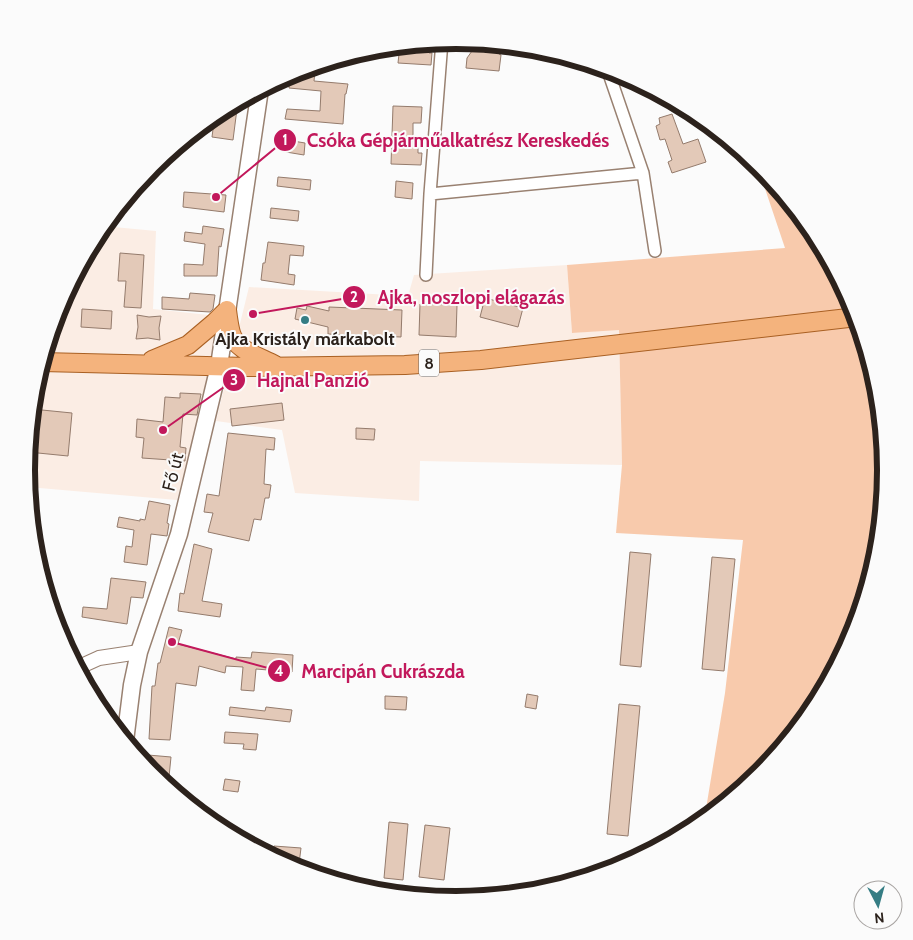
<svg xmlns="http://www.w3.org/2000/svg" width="913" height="940" font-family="Cabin,sans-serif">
  <rect width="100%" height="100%" fill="#fbfbfb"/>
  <path fill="#fbede4" d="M103 226 156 231 153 309 218 316 210 373 177 500 28 487 26 470 35 386 59 305Z
    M567 265 572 333 619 329 622 465 420 461 419 501 295 493 282 430 216 421 249 287 408 296 414 275Z"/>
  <path fill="#f8caac" d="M756 162 761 166 814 231 854 306 879 386 887 470 878 554 854 635 814 709 761 774 704 821 725 693 743 540 616 533 622 465 619 330 572 333 567 265 785 248Z"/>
  <path fill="#e3c9b8" stroke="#947b6c" d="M426 43 425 47H429V53H432L431 65 398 63 400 45Z
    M472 47 499 48V54L501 55 499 71 466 68 467 58 472 51Z
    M300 70 315 71 314 81 348 84 346 94H345L343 124 285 119 287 109 320 111 321 91 289 88 290 73Z
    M238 101 233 140 212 137 215 114Z
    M393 106 422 107 421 123H413V142H418V153H422L421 165 391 164Z
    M672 114 683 144 698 139 706 162 672 173 668 162 672 160 665 139 660 140 656 126 660 124 659 118Z
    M283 135 294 137 293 141 305 143 304 155 280 151Z
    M278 177 311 180 310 190 277 186Z
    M396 181 413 183 412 199 395 197Z
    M184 192 226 195 224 212 183 207Z
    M271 208 299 211 298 221 270 218Z
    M203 226 224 229 221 247 219 246 217 276H184V264L203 265 205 244 184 241 185 232 202 234Z
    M268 242 304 246 303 256 290 255 288 274 295 275 294 285 261 280 263 263H265Z
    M120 253 144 255 141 308 124 307 126 281H118Z
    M190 293 215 295 213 309 210 312 162 309V297L189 299Z
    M485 298 523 308 518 327 480 317Z
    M420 304 457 305 456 337 419 335Z
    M307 306 329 311V307L402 310 401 337 328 334V327L295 319 297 308 306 310Z
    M82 309 112 311 111 329 81 327Z
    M137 315 149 317 161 316 159 328 160 340 148 338 136 339 138 327Z
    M180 393 201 394 197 415 183 414 180 447 186 448 185 461 142 458 144 438 136 437 137 419 163 422 165 397 180 398Z
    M282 403 284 420 232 426 230 409Z
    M32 409 72 413 68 456 28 452Z
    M356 428 375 429 374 440 356 439Z
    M228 433 275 438 274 450 266 449 264 484 271 485 269 498H265L261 520 254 519 249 541 208 532 213 513 204 512 207 494 219 496Z
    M149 501 170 505 167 523 169 524 167 536 151 534 147 565 124 562 126 546 132 547 134 530 117 527 119 517 140 521V519L145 520Z
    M194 544 212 549 202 601 222 604 220 617 178 611 180 593 184 594Z
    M630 552 651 554 641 667 620 665Z
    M712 557 735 559 724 671 702 669Z
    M111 578 146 582 143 598 131 597 127 624 82 617 83 607 107 609Z
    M169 627 182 630 178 644 236 659V657L251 658 252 652 293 655 292 672 256 669 254 691 241 690 243 667 226 666 225 673 199 666 196 686 176 683 170 740 149 739 152 686H155L158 663H160Z
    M527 694 538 696 536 709 525 707Z
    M385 696 407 697 406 710 385 709Z
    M619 704 640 706 628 836 607 834Z
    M230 707 265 711 266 707 292 710 290 722 229 715Z
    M225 732 258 734 256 750 243 749 244 744 224 743Z
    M148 755 171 757 168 787 147 768Z
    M225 779 240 781 238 792 223 790Z
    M389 822 408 824 403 880 384 878Z
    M425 825 450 828 444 880 419 877Z
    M274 846 301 848 299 864 283 863 273 858Z"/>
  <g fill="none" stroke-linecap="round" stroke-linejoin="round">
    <defs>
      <path id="minor" d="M607 68 643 173 655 251
        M430 194 643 173
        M426 275 430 194 442 41"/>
      <path id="tertiary" d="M77 668 99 658 139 652"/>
      <path id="secondary" d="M125 741 132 685 139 652 179 534 219 366 260 89"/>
      <path id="primary" d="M227 310C228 318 229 326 231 333 236 351 261 357 275 365
        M152 360 188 345 214 323 227 310
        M42 362 247 367 405 365 481 360 857 317"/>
    </defs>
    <use href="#minor" stroke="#998171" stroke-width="14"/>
    <use href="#tertiary" stroke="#998171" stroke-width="16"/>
    <use href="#secondary" stroke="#998171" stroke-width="19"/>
    <use href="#primary" stroke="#a96023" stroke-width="20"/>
    <use href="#minor" stroke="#fff" stroke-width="11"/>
    <use href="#tertiary" stroke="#fff" stroke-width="14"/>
    <use href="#secondary" stroke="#fff" stroke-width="16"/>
    <use href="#primary" stroke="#f4b37d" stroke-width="18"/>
  </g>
  <circle fill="#357d84" stroke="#fbfbfb" stroke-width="2" cx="305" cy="320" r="5"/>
  <g text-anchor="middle" stroke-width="4" stroke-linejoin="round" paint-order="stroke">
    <rect fill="#fbfbfb" stroke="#6a635f" stroke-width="1" x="419" y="349.5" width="20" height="27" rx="4"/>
    <g font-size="16" font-weight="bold" fill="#2c221c">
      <text x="429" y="369">8</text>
    </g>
    <g font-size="18" font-weight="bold" fill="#2c221c" stroke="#fbfbfb">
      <text x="305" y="345">Ajka Kristály márkabolt</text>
    </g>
    <g font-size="18" fill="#2c221c" stroke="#fbfbfb">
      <text transform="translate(173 472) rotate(-76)" y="6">Fő út</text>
    </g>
  </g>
  <path d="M0 0H913V940H0ZM35 470a421 421 0 1 1 842 0a421 421 0 1 1-842 0Z" fill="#fbfbfb" fill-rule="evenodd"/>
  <path fill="none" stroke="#2c221c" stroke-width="6" d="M35 470a421 421 0 1 1 842 0a421 421 0 1 1-842 0Z"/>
  <path fill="none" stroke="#c2185b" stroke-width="2" d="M216 197L285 140M253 314L354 297M163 430L234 380M172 642L279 671"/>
  <g fill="#c2185b" stroke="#fbfbfb" stroke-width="2">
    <circle cx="216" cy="197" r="5"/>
    <circle cx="253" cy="314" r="5"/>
    <circle cx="163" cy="430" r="5"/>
    <circle cx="172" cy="642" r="5"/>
    <circle cx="285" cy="140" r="12"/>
    <circle cx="354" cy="297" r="12"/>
    <circle cx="234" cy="380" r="12"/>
    <circle cx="279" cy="671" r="12"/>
  </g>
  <g font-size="15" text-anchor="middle" font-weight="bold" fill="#fff">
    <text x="285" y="145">1</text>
    <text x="354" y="302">2</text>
    <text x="234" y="385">3</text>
    <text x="279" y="676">4</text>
  </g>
  <g font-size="19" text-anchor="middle" font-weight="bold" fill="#c2185b" stroke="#fbfbfb" stroke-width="4" stroke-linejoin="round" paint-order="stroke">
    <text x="458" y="147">Csóka Gépjárműalkatrész Kereskedés</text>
    <text x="471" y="304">Ajka, noszlopi elágazás</text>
    <text x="313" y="387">Hajnal Panzió</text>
    <text x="383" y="678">Marcipán Cukrászda</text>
  </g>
  <g transform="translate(878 905) rotate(174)"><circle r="24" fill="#fbfbfb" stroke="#a8a4a2"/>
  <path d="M0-4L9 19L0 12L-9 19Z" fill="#357d84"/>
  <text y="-8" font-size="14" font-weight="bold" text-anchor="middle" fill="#2c221c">N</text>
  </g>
</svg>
